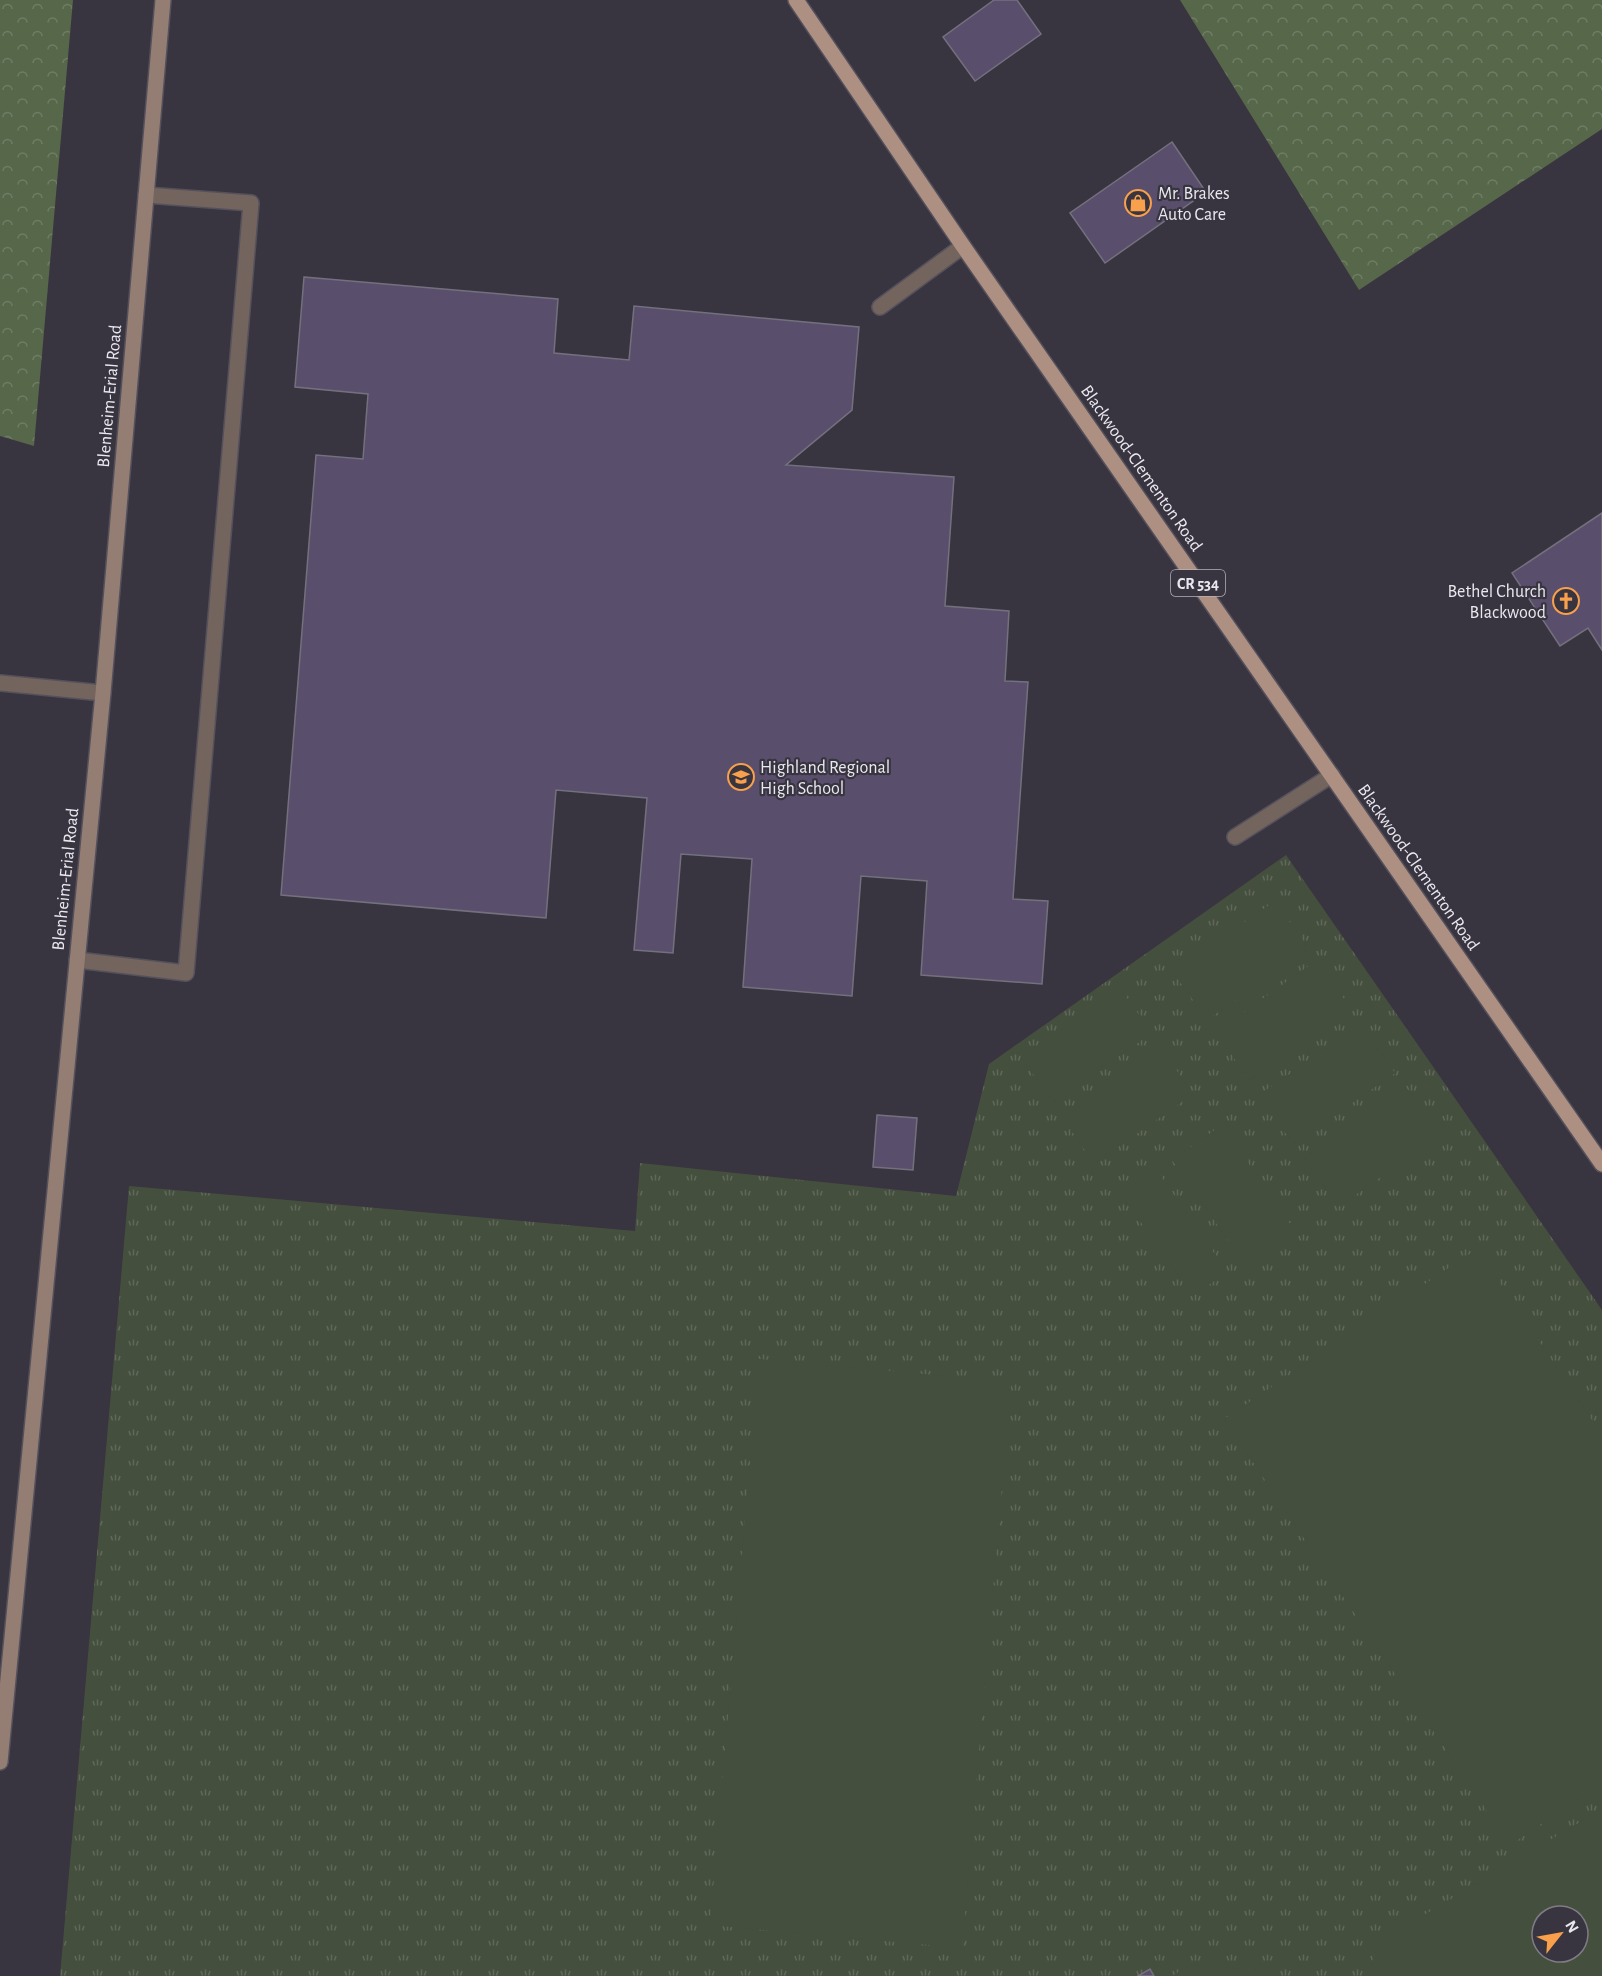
<svg xmlns="http://www.w3.org/2000/svg" width="1602" height="1976" font-family="'Alegreya Sans',sans-serif">
  <defs>
    <pattern id="forest-crowns" width="20" height="18" patternUnits="userSpaceOnUse" patternTransform="scale(1.5)"><rect width="20" height="18" fill="#56674a"/><path d="M2 6a3 3 0 1 1 6 0M12 15a3 3 0 1 1 6 0" fill="none" stroke="#6e7d64"/></pattern>
    <pattern id="park-tufts" width="24" height="20" patternUnits="userSpaceOnUse" patternTransform="scale(1.5)"><rect width="24" height="20" fill="#454f3e"/><path d="M3 7l-1-3M5 7V3M7 7l1-3M15 17l-1-3M17 17v-4M19 17l1-3" fill="none" stroke="#60685a"/></pattern>
  </defs>
  <rect width="100%" height="100%" fill="#383440"/>
  <path fill="url(#forest-crowns)" d="M0 0H73L34 446 0 436Z
    M1180 0H1602V129L1359 290Z"/>
  <path fill="url(#park-tufts)" fill-rule="evenodd" d="M1286 855 1602 1310V1976H60L129 1186 635 1231 640 1163 956 1196 989 1064ZM1542 1916H1578V1952H1542Z"/>
  <path fill="#454f3e" fill-rule="evenodd" d="M1275 901 1309 949 1207 1020 1173 972Z
    M1317 960 1351 1009 1249 1080 1216 1032Z
    M1120 988 1152 1033 1053 1102 1021 1057Z
    M1362 1024 1395 1073 1293 1144 1259 1095Z
    M1162 1049 1193 1094 1094 1164 1063 1118Z
    M1406 1087 1440 1136 1338 1207 1304 1158Z
    M1222 1125 1293 1228 1244 1263 1172 1160Z
    M1156 1169 1227 1272 1193 1296 1121 1194Z
    M1477 1249 1602 1435V1783L1510 1845 1224 1419Z
    M759 1359 1011 1382 962 1948 710 1925Z
    M1602 1809V1976H1368C1372 1957 1378 1944 1394 1933ZM1542 1916H1578V1952H1542Z
    M1190 1965 1257 1970 1266 1976H1172Z"/>
  <path fill="#594f6c" stroke="#74707d" stroke-width="1.5" d="M994 0H1017L1041 34 975 81 943 37Z
    M1172 142 1206 192 1105 263 1070 213Z
    M304 277 558 299 554 353 629 360 634 306 859 327 852 410 786 465 954 477 945 606 1009 611 1005 681 1028 682 1013 899 1048 901 1042 984 921 975 927 881 861 876 852 996 743 987 752 859 681 854 673 953 634 950 647 798 556 790 546 918 281 895 316 455 363 459 368 394 295 387Z
    M1602 513V650L1588 628 1560 646 1512 573Z
    M877 1115 917 1118 913 1170 873 1167Z
    M1150 1969 1154 1976H1138Z"/>
  <g fill="none" stroke-linecap="round" stroke-linejoin="round">
    <defs>
      <path id="lane" d="M880 307 963 246
        M1235 837 1332 775
        M77 960 186 973 251 203 146 195"/>
      <path id="street" d="M0 683 103 693"/>
      <path id="secondary" d="M0 1762 103 693 163 0"/>
      <path id="primary" d="M796 0 963 246 1602 1164"/>
    </defs>
    <use href="#lane" stroke="#54515c" stroke-width="18"/>
    <use href="#street" stroke="#54515c" stroke-width="18"/>
    <use href="#secondary" stroke="#54515c" stroke-width="18"/>
    <use href="#primary" stroke="#54515c" stroke-width="18"/>
    <use href="#lane" stroke="#73645d" stroke-width="15"/>
    <use href="#street" stroke="#73645d" stroke-width="15"/>
    <use href="#secondary" stroke="#947d72" stroke-width="15"/>
    <use href="#primary" stroke="#ae9082" stroke-width="15"/>
  </g>
  <defs>
    <symbol id="shop-ring" viewBox="-11 -11 22 22"><circle r="9.5" fill="#383440" stroke="#f8a04b" stroke-width="1.5"/><path d="M-5-2.5h2.3a2.7 3.5 0 0 1 5.4 0H5L5.5 6h-11ZM-1.5-2.5h3a1.5 2.3 0 0 0-3 0Z" fill="#f8a04b"/></symbol>
    <symbol id="church-ring" viewBox="-11 -11 22 22"><circle r="9.5" fill="#383440" stroke="#f8a04b" stroke-width="1.5"/><path d="M-1.2-6h2.4v3.5h3.3v2.4h-3.3V6h-2.4V-.1h-3.3v-2.4h3.3Z" fill="#f8a04b"/></symbol>
    <symbol id="school-ring" viewBox="-11 -11 22 22"><circle r="9.5" fill="#383440" stroke="#f8a04b" stroke-width="1.5"/><path d="M0-5L7-2L0 1L-7-2ZM-4 1L0 2.5L4 1V4Q0 6-4 4Z" fill="#f8a04b"/></symbol>
  </defs>
  <g fill-rule="evenodd">
    <use href="#shop-ring" x="1123" y="188" width="30" height="30"/>
    <use href="#church-ring" x="1551" y="586" width="30" height="30"/>
    <use href="#school-ring" x="726" y="762" width="30" height="30"/>
  </g>
  <g text-anchor="middle" stroke-width="4.5" stroke-linejoin="round" paint-order="stroke">
    <rect fill="#383440" stroke="#b5b2ba" stroke-width="1.5" x="1171" y="570" width="54" height="26" rx="4.5"/>
    <g font-size="16" font-weight="bold" fill="#eae8ef">
      <text x="1198" y="589">CR 534</text>
    </g>
    <g font-size="18" fill="#eae8ef" stroke="#383440" text-anchor="start">
      <text x="1158" y="199">Mr. Brakes<tspan x="1158" dy="21">Auto Care</tspan></text>
      <text x="1546" y="597" text-anchor="end">Bethel Church<tspan x="1546" dy="21">Blackwood</tspan></text>
      <text x="760" y="773">Highland Regional<tspan x="760" dy="21">High School</tspan></text>
    </g>
    <g font-size="18" fill="#eae8ef" stroke="#383440">
      <text transform="translate(109 396) rotate(-85)" y="6">Blenheim-Erial Road</text>
      <text transform="translate(1142 468) rotate(55)" y="6">Blackwood-Clementon Road</text>
      <text transform="translate(1419 867) rotate(55)" y="6">Blackwood-Clementon Road</text>
      <text transform="translate(65 879) rotate(-84)" y="6">Blenheim-Erial Road</text>
    </g>
  </g>
  <g transform="translate(1560 1934) rotate(59)"><circle r="28" fill="#383440" stroke="#7f7c86" stroke-width="1.5"/>
  <path d="M0-4.5L10 22L0 15L-10 22Z" fill="#f8a04b"/>
  <text y="-9" font-size="16" font-weight="bold" text-anchor="middle" fill="#eae8ef">N</text>
  </g>
</svg>
